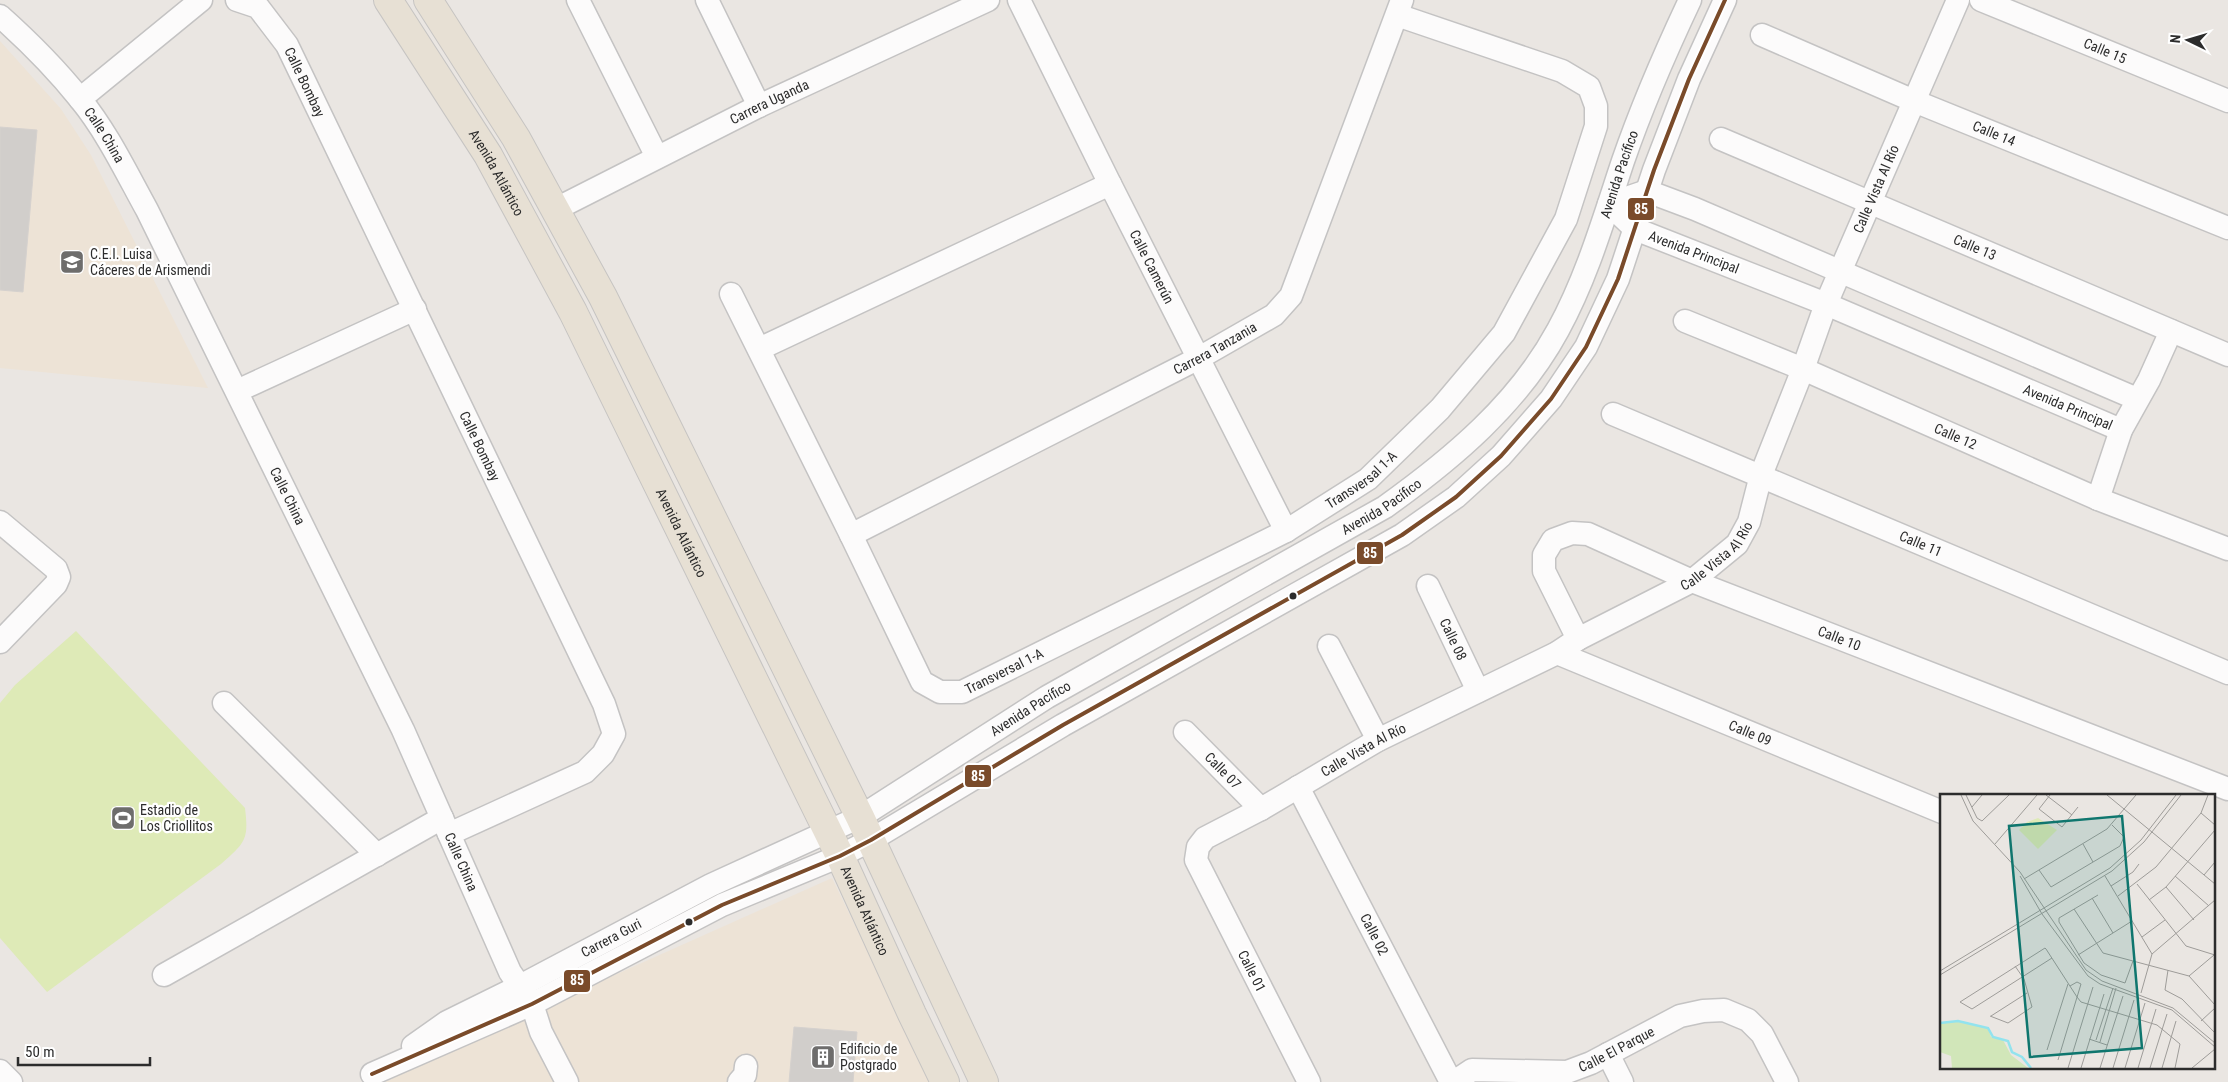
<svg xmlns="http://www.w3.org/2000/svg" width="2228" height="1082" font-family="'Roboto Condensed',sans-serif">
  <rect width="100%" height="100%" fill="#eae6e2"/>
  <path fill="#ede3d6" d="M0 41 61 109 91 155 208 388 0 368Z
    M832 878 931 1082H385L514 1020Z"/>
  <path fill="#deeab7" d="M76 631 245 808C249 840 245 843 221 864L47 992 0 938V703L15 685Z"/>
  <path fill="#d1cecb" stroke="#d5d1ce" d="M0 127 37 130 23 292 0 290Z
    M794 1027 857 1032 853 1082H789Z"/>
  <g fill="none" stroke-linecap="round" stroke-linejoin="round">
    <defs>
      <g id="minor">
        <path id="s1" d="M237 0 258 7 287 45 604 704 614 734 603 754 585 772 449 834"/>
        <path d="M578 0 657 157"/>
        <path d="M707 0 759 106"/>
        <path id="s2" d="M1019 0 1110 184 1286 531"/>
        <path id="s3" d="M1981 0 2228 101"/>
        <path id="s4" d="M0 16C28 41 56 69 80 99 107 132 126 172 147 210L403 730 510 972 532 1004 541 1032 567 1082"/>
        <path id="s5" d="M1762 35 1914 101 2228 228"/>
        <path d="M80 99 201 0"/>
        <path id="s6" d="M1721 139 2228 355"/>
        <path id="s7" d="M554 210 759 106 988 0"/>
        <path id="s8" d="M731 294 851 535 922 682 940 692H962L1286 531 1368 479 1440 409 1504 333 1566 219 1596 126V106L1589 87 1562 71 1397 15"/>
        <path id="s9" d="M1685 321 1803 369 2098 499 2228 549"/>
        <path d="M759 349 1110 184"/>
        <path d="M237 391 415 309"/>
        <path id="s10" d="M1613 414 2228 673"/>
        <path d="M2121 430 1826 304 1635 229 1609 204 1647 191 1695 209 2137 399"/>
        <path d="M2098 499 2121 430 2149 380 2171 331"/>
        <path d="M0 522 56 569 59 577 56 584 0 642"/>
        <path id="s11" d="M851 535 1199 358 1274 315 1291 296 1402 0"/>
        <path id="s12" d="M1428 586 1478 691"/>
        <path id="s13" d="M1578 639 1544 571V555L1553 540 1572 533 1588 534 1692 581 2228 789"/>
        <path d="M1329 646 1378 740"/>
        <path id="s14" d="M1557 653 1942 812"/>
        <path d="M224 703 377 855"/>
        <path id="s15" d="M1185 732 1261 809"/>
        <path id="s16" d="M1298 787 1451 1082"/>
        <path d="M164 975 442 818"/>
        <path id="s17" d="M413 1046 447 1022 520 986 711 885 860 817 1047 697 1385 507C1452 459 1518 404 1558 330 1587 277 1604 218 1623 161 1642 106 1665 53 1690 0"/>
        <path d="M1608 1054 1622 1082"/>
        <path d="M0 1071 11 1082"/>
        <path d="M372 1074 532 1004 722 905 840 856 871 840 1063 725 1402 535 1456 497 1501 456 1551 399 1586 347 1618 279 1654 170 1689 79 1725 0"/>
        <path d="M739 1082 745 1075 746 1066"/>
        <path id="s18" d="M1309 1082 1196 860 1198 847 1205 838 1261 809 1378 740 1557 653 1578 639 1692 581 1737 544 1749 522 1761 475 1803 369 1826 304 1958 0"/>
        <path id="s19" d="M1454 1082 1472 1070 1567 1072 1591 1063 1680 1016 1703 1011 1724 1010 1748 1020 1762 1034 1787 1082"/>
      </g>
      <g id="major">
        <path id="s20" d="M388 0 488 155 573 312 840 856 912 1014 945 1082"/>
        <path d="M428 0 516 138 603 297 860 817 984 1082"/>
      </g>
    </defs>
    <use href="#minor" stroke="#c4c3c3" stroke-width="25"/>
    <use href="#major" stroke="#c6c4c2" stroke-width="30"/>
    <use href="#minor" stroke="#fcfbfb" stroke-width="22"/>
    <use href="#major" stroke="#e7e0d4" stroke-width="28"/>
    <defs>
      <path id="bus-1" d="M372 1074 532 1004 722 905 840 856 871 840 1063 725 1402 535 1456 497 1501 456 1551 399 1586 347 1618 279 1654 170 1689 79 1725 0"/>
    </defs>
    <use href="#bus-1" stroke="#fff" stroke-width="8"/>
    <use href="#bus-1" stroke="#7a4b2a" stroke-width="4"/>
  </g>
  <defs>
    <symbol id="school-square" viewBox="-11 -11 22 22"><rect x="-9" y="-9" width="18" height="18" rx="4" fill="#6e6d6c" stroke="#fff"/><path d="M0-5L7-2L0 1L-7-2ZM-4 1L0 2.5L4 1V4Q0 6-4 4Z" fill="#fff"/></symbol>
    <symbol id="stadium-square" viewBox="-11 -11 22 22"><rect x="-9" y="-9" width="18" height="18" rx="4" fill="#6e6d6c" stroke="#fff"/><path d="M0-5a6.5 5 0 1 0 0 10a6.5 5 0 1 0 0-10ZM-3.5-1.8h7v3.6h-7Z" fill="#fff"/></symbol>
    <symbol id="building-square" viewBox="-11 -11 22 22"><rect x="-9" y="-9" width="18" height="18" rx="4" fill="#6e6d6c" stroke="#fff"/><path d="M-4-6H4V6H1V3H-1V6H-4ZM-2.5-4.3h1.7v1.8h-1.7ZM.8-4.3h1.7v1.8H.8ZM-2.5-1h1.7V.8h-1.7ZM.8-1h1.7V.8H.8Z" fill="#fff"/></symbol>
  </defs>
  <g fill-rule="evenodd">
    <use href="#school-square" x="58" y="248" width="28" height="28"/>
    <use href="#stadium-square" x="109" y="804" width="28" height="28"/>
    <use href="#building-square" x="809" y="1043" width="28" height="28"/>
  </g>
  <g fill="#2c2c2c" stroke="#fff" stroke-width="2">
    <circle cx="1293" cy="596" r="4.5"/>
    <circle cx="689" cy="922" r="4.5"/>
  </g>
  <g text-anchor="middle" stroke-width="4.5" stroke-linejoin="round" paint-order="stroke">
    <g font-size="14" fill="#2c2c2c" stroke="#fff">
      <text dy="5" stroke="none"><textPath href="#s3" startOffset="134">Calle 15</textPath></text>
      <text dy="5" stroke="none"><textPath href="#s1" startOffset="111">Calle Bombay</textPath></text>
      <text dy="5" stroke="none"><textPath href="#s7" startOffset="241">Carrera Uganda</textPath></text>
      <text dy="5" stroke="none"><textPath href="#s5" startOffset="252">Calle 14</textPath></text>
      <text dy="5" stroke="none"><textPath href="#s4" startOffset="159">Calle China</textPath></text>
      <text dy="5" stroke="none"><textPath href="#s20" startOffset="204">Avenida Atlántico</textPath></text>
      <text dy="5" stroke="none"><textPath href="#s17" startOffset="1530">Avenida Pacífico</textPath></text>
      <text dy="5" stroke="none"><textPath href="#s18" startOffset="1265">Calle Vista Al Río</textPath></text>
      <text dy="5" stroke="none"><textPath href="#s6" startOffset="276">Calle 13</textPath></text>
      <text transform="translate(1694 252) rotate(21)" y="5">Avenida Principal</text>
      <text dy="5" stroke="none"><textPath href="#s2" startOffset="298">Calle Camerún</textPath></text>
      <text dy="5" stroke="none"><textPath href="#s11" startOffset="409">Carrera Tanzania</textPath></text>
      <text transform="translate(2068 407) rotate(23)" y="5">Avenida Principal</text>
      <text dy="5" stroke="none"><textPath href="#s9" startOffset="294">Calle 12</textPath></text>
      <text dy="5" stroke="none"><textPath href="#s1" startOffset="515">Calle Bombay</textPath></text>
      <text dy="5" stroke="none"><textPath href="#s8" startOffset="928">Transversal 1-A</textPath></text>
      <text dy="5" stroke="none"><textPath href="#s4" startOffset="564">Calle China</textPath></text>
      <text dy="5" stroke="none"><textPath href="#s17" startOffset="1110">Avenida Pacífico</textPath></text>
      <text dy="5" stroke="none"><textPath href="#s20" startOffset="609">Avenida Atlántico</textPath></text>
      <text dy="5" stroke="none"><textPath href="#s10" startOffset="334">Calle 11</textPath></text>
      <text dy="5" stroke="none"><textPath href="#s18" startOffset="860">Calle Vista Al Río</textPath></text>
      <text dy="5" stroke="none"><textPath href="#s13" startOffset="418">Calle 10</textPath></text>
      <text dy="5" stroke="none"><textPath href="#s12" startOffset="59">Calle 08</textPath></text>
      <text dy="5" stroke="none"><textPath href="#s8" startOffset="522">Transversal 1-A</textPath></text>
      <text dy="5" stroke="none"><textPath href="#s17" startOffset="705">Avenida Pacífico</textPath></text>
      <text dy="5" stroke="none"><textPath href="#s14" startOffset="209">Calle 09</textPath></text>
      <text dy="5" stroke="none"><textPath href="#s18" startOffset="455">Calle Vista Al Río</textPath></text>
      <text dy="5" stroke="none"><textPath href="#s15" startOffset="54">Calle 07</textPath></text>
      <text dy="5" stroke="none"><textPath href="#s4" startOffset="969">Calle China</textPath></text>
      <text dy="5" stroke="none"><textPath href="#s20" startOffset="1029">Avenida Atlántico</textPath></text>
      <text dy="5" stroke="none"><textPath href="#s16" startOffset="166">Calle 02</textPath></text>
      <text dy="5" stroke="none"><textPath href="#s17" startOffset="226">Carrera Guri</textPath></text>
      <text transform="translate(1252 971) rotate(63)" y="5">Calle 01</text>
      <text dy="5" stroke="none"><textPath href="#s19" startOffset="171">Calle El Parque</textPath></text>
    </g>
    <g font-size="14" fill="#2c2c2c" stroke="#fff" text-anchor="start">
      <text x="90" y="259">C.E.I. Luisa<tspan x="90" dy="16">Cáceres de Arismendi</tspan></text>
      <text x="140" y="815">Estadio de<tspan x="140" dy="16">Los Criollitos</tspan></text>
      <text x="840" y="1054">Edificio de<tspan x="840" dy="16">Postgrado</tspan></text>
    </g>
  </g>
  <g transform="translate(1940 794)">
    <rect width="275" height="275" fill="#eae6e2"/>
    <path d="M18 227 48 234 51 243 63 246 71 261 88 274H12L11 262 0 258V229Z" fill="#d1e6b9"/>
    <path d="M98 24 117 36 98 55 79 36 87 28Z" fill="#deeab7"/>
    <path fill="none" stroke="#92e3ee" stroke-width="2.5" d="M0 229 18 227 48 234 53 243 68 247 72 258 82 263 91 274"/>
    <path fill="none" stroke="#9e9c99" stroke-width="1" d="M21 1 33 27 80 78 146 176 162 187 233 214 275 249M26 1 37 24 42 27 69 1M106 1 132 21M110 1 99 15 122 33 138 13M167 1 275 90M32 13 42 1M261 19 275 31M55 50 97 1M143 50 153 68M99 76 111 93 180 52 184 43 172 31M264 81 275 68M80 82 102 120 148 182 160 190 232 216 275 253M165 82 212 160M235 82 269 112M84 85 167 35 196 1M197 90 246 152 275 161M171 92 193 78 199 70M226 93 254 126M158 101 119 124V128L144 169 161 181 185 189 193 167M178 102 216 73 261 19 268 1M152 104 173 139M209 106 226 93 275 36M134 115 163 159 249 182 275 211M202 143 225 126M138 161 192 127M112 164 32 215 20 208 105 154 106 155 117 172 137 203 141 208 217 231 240 250 235 274M228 176 225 196 242 205 275 239M0 177 170 74 201 46 236 1M0 181 172 77 204 48 241 1M249 182 274 161M201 199 212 160 275 106M50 222 68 229 92 213 84 185 75 172M51 222 87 199M261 227 275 214M149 245 167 251M156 246 173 194M160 248 176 194M107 256 128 190M118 266 141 190 137 188 130 192M128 274 153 193M141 274 164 200M160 274 183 202M173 274 194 206M185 274 205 209M198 274 216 215M210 274 227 220M222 274 236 227M252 274 275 255"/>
    <path fill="#0f766e" fill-opacity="0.15" stroke="#0f766e" stroke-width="2.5" d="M182 22 202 254 90 263 69 32Z"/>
    <rect width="275" height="275" fill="none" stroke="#2c2c2c" stroke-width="2.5"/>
  </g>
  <g stroke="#fff" stroke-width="2">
    <rect x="1627" y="197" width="28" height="24" rx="5" fill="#7a4b2a"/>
    <rect x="1356" y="541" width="28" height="24" rx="5" fill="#7a4b2a"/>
    <rect x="964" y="764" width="28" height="24" rx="5" fill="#7a4b2a"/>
    <rect x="563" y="969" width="28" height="24" rx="5" fill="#7a4b2a"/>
  </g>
  <g font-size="14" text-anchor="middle" font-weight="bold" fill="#fff">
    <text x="1641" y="214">85</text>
    <text x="1370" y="558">85</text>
    <text x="978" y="781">85</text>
    <text x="577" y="985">85</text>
  </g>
  <g transform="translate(2188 40) rotate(275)" stroke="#ffffff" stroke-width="4" paint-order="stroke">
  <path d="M0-4L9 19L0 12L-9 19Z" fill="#2c2c2c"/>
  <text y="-8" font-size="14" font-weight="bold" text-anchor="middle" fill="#2c2c2c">N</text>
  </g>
  <path d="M18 1057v8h132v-8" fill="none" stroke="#2c2c2c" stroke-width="2.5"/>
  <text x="25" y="1057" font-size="15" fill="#2c2c2c" stroke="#ffffff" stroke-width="4" paint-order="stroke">50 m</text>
</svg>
